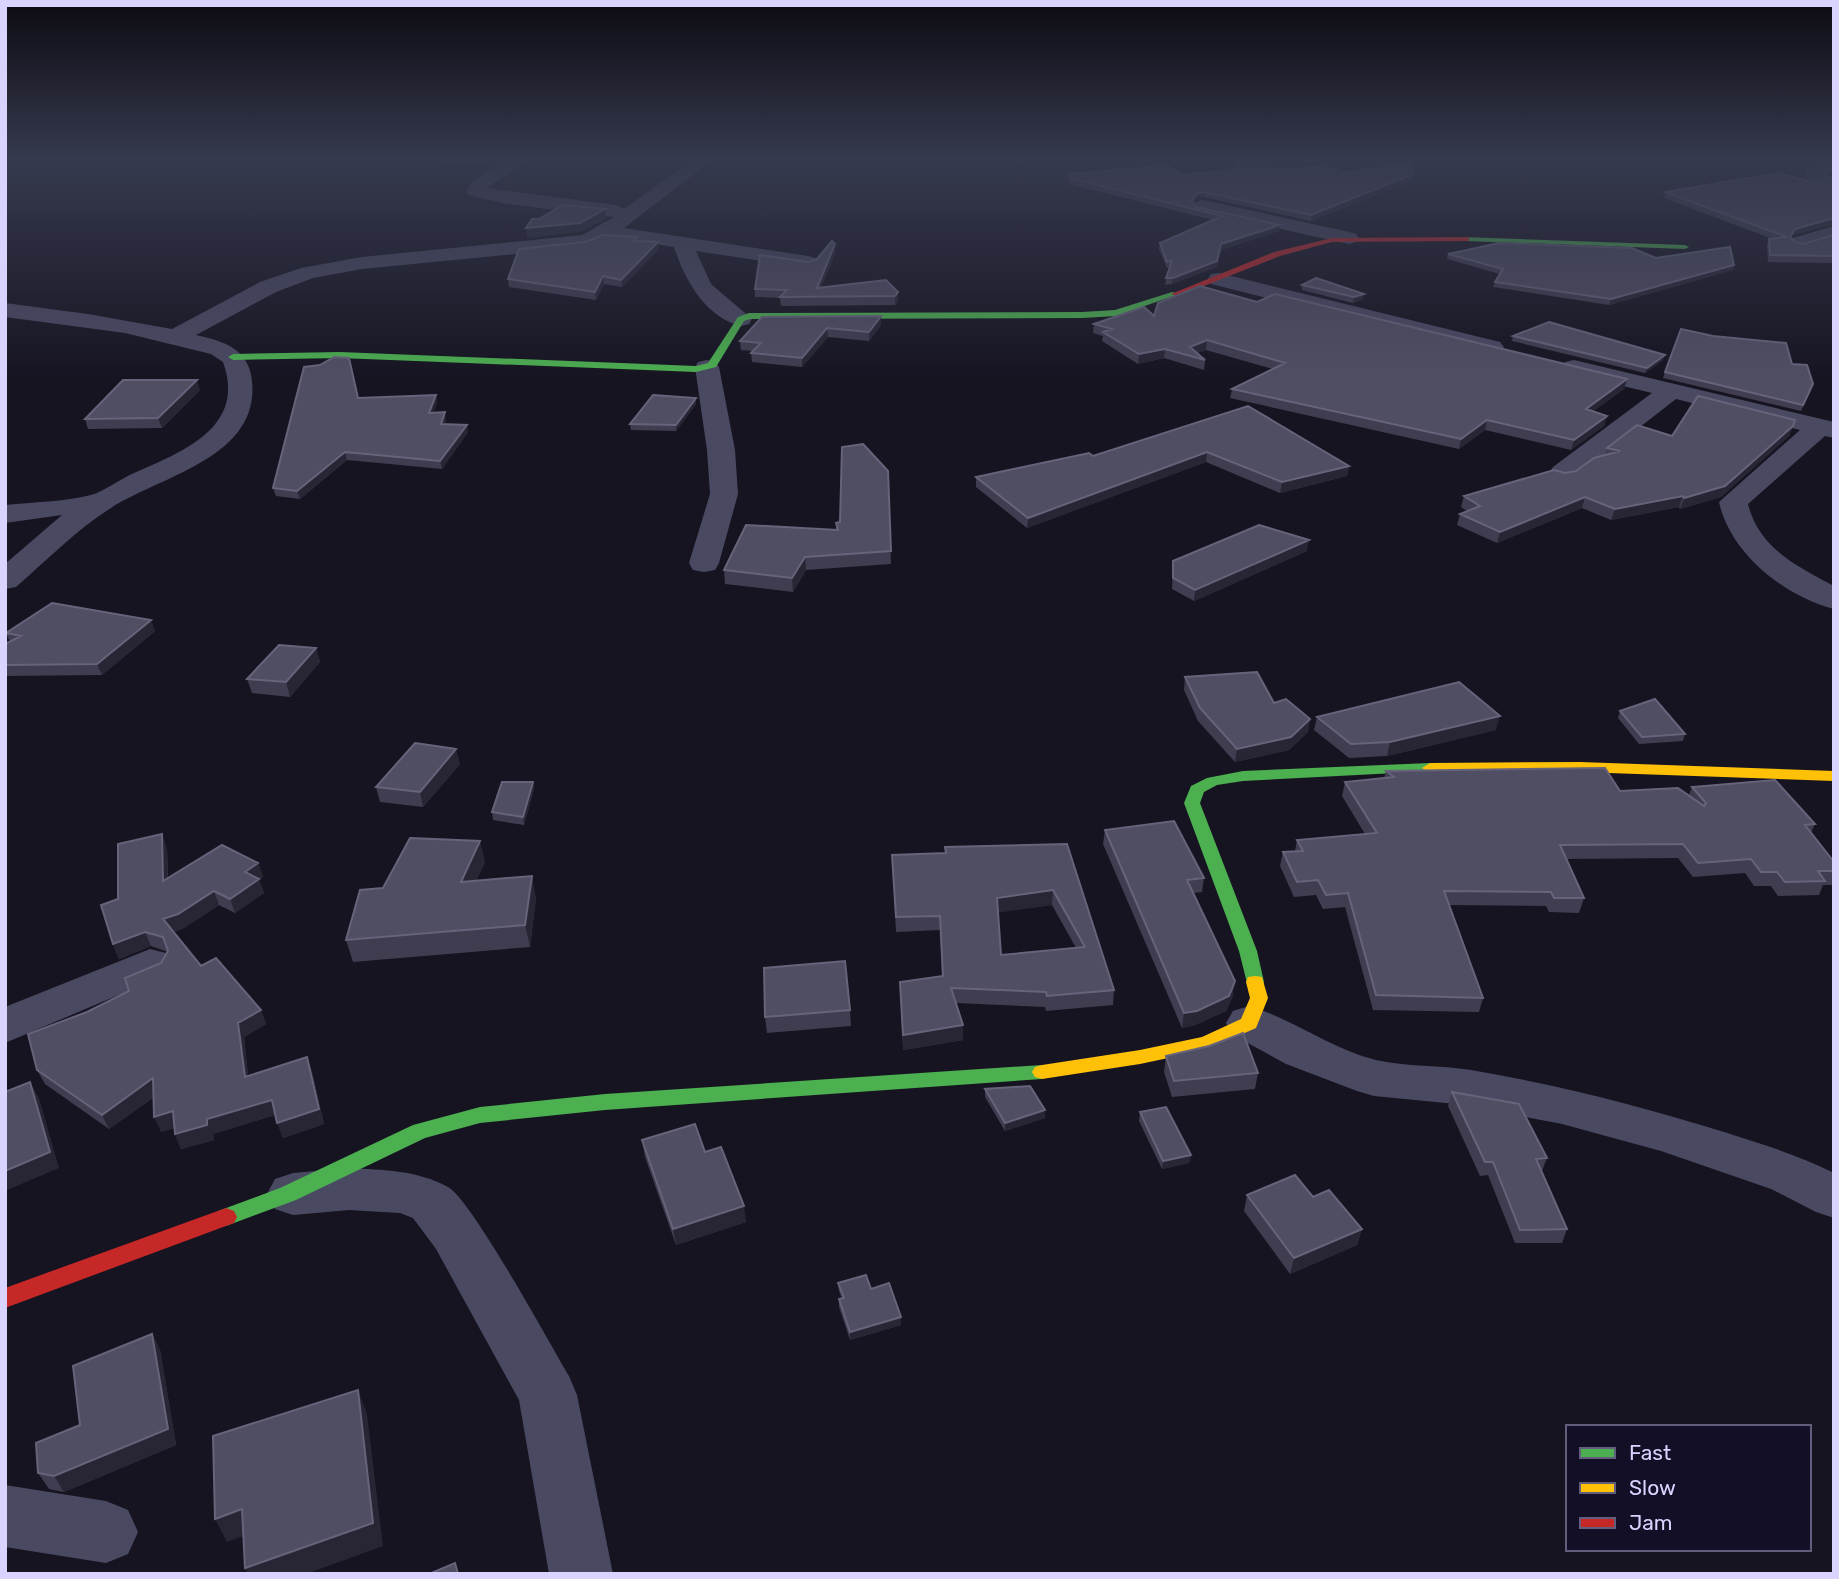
<svg xmlns="http://www.w3.org/2000/svg" width="1839" height="1579" font-family="Rubik,sans-serif">
  <rect width="100%" height="100%" fill="#161421"/>
  <g fill="none" stroke-linecap="round" stroke-linejoin="round">
    <path fill="#4a4962" fill-rule="evenodd" d="M511 158H532L486 188 616 205 624 209 695 158H715L624 228 808 256 815 258 818 262 815 266 808 268 696 251 711 284 752 319 749 324 741 326C705 317 685 280 674 247L610 237 586 247 362 269 313 278 276 292 196 335C224 341 249 349 252 381 260 458 160 476 111 508 76 530 47 560 16 587L5 589V564L62 515 5 523V505C33 502 64 502 91 495 105 491 120 479 134 473 181 452 247 428 223 362L211 354 125 333 5 317V303L88 314 172 329 260 282 301 268 362 257 582 235 614 217 507 204 468 195 466 191 474 180Z
      M1834 160V171L1825 173 1834 177V189L1808 179 1805 175 1807 167Z
      M1203 200 1349 232 1356 234 1359 238 1356 242 1349 244 1196 210 1194 206 1196 202Z
      M1834 226V238L1800 248 1793 246 1790 242 1793 238Z
      M1219 273 1500 342 1504 347 1500 352 1492 354 1211 284 1208 279 1211 274Z
      M707 360 716 362 719 367 735 450 738 494 719 563 715 570 704 572 693 570 689 563 710 494 707 450 695 367 698 362Z
      M1574 360 1834 422V438L1825 436 1748 504C1759 548 1796 566 1834 586V609C1784 596 1730 553 1719 502L1800 430 1676 399 1573 479 1563 481 1553 479 1549 473 1553 467 1652 393 1565 372 1562 367 1565 362Z
      M150 949 166 953 172 964 166 975 5 1043V1007Z
      M1249 1006C1293 1019 1331 1049 1376 1060 1407 1067 1440 1065 1471 1070 1558 1085 1641 1106 1724 1132 1761 1144 1799 1155 1834 1173V1218L1816 1212 1771 1189 1661 1151 1562 1124 1456 1104 1374 1096 1357 1091 1286 1064 1233 1035 1226 1023 1233 1011Z
      M349 1168C383 1170 417 1170 448 1187 471 1199 550 1344 569 1376L577 1395 613 1574H549L519 1400 436 1249 413 1218 400 1213 349 1210 293 1215 275 1209 267 1194 275 1179 293 1173Z
      M5 1485 106 1501 128 1510 138 1532 128 1554 106 1563 5 1547Z"/>
    <path fill="#4caf50" fill-rule="evenodd" d="M1463 237 1685 245 1689 247 1685 249 1466 241H1463Z
      M1172 292 1179 294 1116 316 1082 318 750 319 744 321 716 367 696 372 340 358 233 360 228 357 233 354 340 352 696 366 708 363 738 317 749 313 1082 312 1115 310Z
      M1430 763 1438 768 1435 771 1243 781 1217 785 1204 792 1200 803 1257 951 1264 982 1262 987H1248L1239 951 1184 803 1191 786 1207 778 1243 771Z
      M1042 1065 1049 1067 1052 1072 1049 1077 1042 1079 605 1110 480 1123 425 1138 296 1200 234 1223 226 1226 218 1223 215 1217 218 1211 280 1188 413 1125 480 1107 605 1094Z"/>
    <path fill="#ffc107" fill-rule="evenodd" d="M1580 762 1834 771V781L1580 772 1430 773 1422 768 1430 763Z
      M1255 976 1262 977 1268 998 1256 1028 1206 1050 1140 1064 1042 1079 1035 1077 1032 1072 1035 1067 1042 1065 1140 1050 1202 1037 1241 1019 1250 998 1246 982 1248 977Z"/>
    <path fill="#c62828" fill-rule="evenodd" d="M1466 237H1469V241L1332 242 1280 256 1178 296 1171 294 1274 252 1332 238Z
      M226 1208 234 1211 237 1217 234 1223 5 1308V1288Z"/>
  </g>
  <path fill="#403d50" fill-rule="evenodd" d="M413 158H509L491 166Z
    M1231 158H1274L1271 170 1342 173 1413 180 1311 221 1204 197 1195 199 1194 203 1196 207 1280 225 1279 231 1221 250 1217 267 1172 284 1165 285 1169 267 1167 268 1159 249 1160 243 1213 220 1069 184 1070 174 1184 175 1235 169Z
    M1834 187V224L1792 235 1791 238 1795 242 1803 244 1834 235V263L1768 262 1767 246 1769 239H1773L1664 198 1665 192Z
    M637 237V241L659 249 622 287 604 284 596 300 509 287 508 279Z
    M836 252 821 287 886 280 898 301 895 305 781 306 780 298 755 297V289L808 262Z
    M1448 254 1656 258 1734 265 1733 270 1609 305 1493 287 1495 282 1500 274 1447 259Z
    M1302 285 1363 299 1353 303 1302 290Z
    M1257 302 1627 379 1624 389 1593 411 1607 416 1604 426 1571 450 1485 430 1459 449 1230 398 1232 389 1273 369 1206 350 1197 353 1205 360 1204 370 1164 358 1138 364 1102 341 1103 336 1093 333 1094 324Z
    M762 317 881 325 869 341 828 337 802 367 752 362 751 353 753 351 741 350 740 341Z
    M1513 336 1663 360 1645 373 1512 341Z
    M1792 364 1811 390 1801 411 1663 378 1665 372Z
    M320 365 358 398 437 403 433 412 446 420 445 424 468 432 442 469 347 460 300 499 276 496 273 488Z
    M200 390 162 428 88 429 85 419Z
    M696 398V404L676 431 631 430 630 424Z
    M1248 406 1349 466 1347 476 1280 493 1206 462 1027 528 976 487V477L1093 456Z
    M1795 420 1789 436 1721 497 1680 509 1679 507 1611 520 1582 508 1497 543 1457 525 1460 514 1467 511 1461 507 1464 496 1576 471 1605 455 1607 448 1672 436Z
    M888 471 891 564 806 570 793 592 725 584 724 570 836 530V523L840 522Z
    M1307 551 1194 601 1172 589 1173 561Z
    M155 631 102 675 5 676V644L10 642 6 633Z
    M316 648 320 662 290 697 252 693 247 679Z
    M1185 677 1274 703 1310 719 1308 732 1289 750 1235 762 1198 721 1184 690Z
    M1620 711 1685 734 1683 741 1639 744 1618 718Z
    M1317 717 1496 730 1387 756 1349 758 1314 730Z
    M460 764 423 807 380 802 376 787Z
    M1386 771 1620 791 1689 795 1692 787 1815 824 1811 833 1834 862V885H1823L1819 895 1778 896 1771 886H1754L1745 873 1693 877 1678 858 1567 859 1584 898 1579 913 1549 912 1546 906 1449 905 1483 998 1479 1012 1373 1010 1345 907 1323 909 1316 895 1294 897 1280 866 1283 852 1295 851 1297 840 1365 834 1342 796 1345 782 1384 778Z
    M533 782 534 789 524 825 493 820 492 812Z
    M1105 830 1204 878 1202 892 1193 893 1233 996 1226 1011 1195 1025 1182 1028 1103 844Z
    M1067 844 1114 990 1113 1005 1046 1011 1045 1007 956 1003 963 1040 903 1050 900 982 942 976 940 930 896 932 892 855 945 853ZM1052 905 1076 948 1001 955 998 912Z
    M167 848 168 878 258 863 263 877 259 880 264 893 235 913 219 905 184 928 173 932 201 966 261 1010 266 1024 244 1037 248 1076 312 1072 324 1124 283 1138 275 1115 213 1134 214 1140 181 1149 175 1134 174 1128 161 1132 154 1097 109 1129 45 1084 37 1070 87 1012 129 991 161 963 168 952 151 946 119 959 113 944Z
    M485 862 476 881 536 898 530 947 353 962 346 940 383 888Z
    M850 1010 851 1026 767 1033 765 1017Z
    M1166 1056 1258 1073 1255 1089 1172 1097 1164 1072Z
    M985 1089 1045 1110V1118L1005 1131 985 1097Z
    M1452 1092 1547 1158 1542 1171 1567 1229 1562 1243H1515L1488 1175 1480 1176 1448 1106Z
    M1140 1112 1191 1155 1189 1163 1162 1169 1139 1121Z
    M642 1140 705 1152 746 1222 676 1245 645 1157Z
    M1247 1195 1313 1197 1362 1229 1357 1245 1290 1274 1244 1211Z
    M838 1283 871 1289 901 1317V1325L850 1340 839 1307V1299H842L839 1291Z
    M152 1334 160 1350 176 1445 64 1492 49 1489 38 1473 80 1425Z"/>
  <path fill="#282635" d="M490 158H509L491 166Z
    M1414 174 1413 180 1311 221V215Z
    M1204 192V197L1195 199 1192 207V201L1196 194Z
    M605 209 606 219 581 232 527 238 526 228Z
    M1834 218V224L1792 235 1788 244 1795 229Z
    M1280 225 1279 231 1221 250 1217 267 1172 284 1173 278 1221 244Z
    M658 242 659 249 622 287 621 280Z
    M835 244 836 252 817 296V288Z
    M1734 265 1733 270 1609 305 1611 299Z
    M603 276 604 284 596 300 595 292Z
    M898 292V301L895 305V296Z
    M1364 294 1363 299 1353 303 1354 297Z
    M881 316V325L869 341V332Z
    M827 328 828 337 802 367V358Z
    M1207 340 1206 350 1189 356 1190 347Z
    M1165 349 1164 358 1138 364 1139 354Z
    M1665 355 1663 360 1645 373 1647 368Z
    M1627 379 1624 389 1583 419 1586 409Z
    M197 380 200 390 162 428 158 418Z
    M436 395 437 403 430 420 429 413Z
    M696 398V404L676 431V425Z
    M445 412 446 420 443 432 441 424Z
    M1607 416 1604 426 1571 450 1574 440Z
    M1487 420 1485 430 1459 449 1461 439Z
    M1795 420 1789 436 1721 497 1680 509 1684 498Z
    M467 425 468 432 442 469 440 461Z
    M345 452 347 460 300 499 297 491Z
    M1207 452 1206 462 1027 528 1028 518Z
    M1349 466 1347 476 1280 493 1282 482Z
    M1683 496 1679 507 1611 520 1615 509Z
    M1585 497 1582 508 1497 543 1500 532Z
    M1309 540 1307 551 1194 601 1195 590Z
    M805 557 806 570 793 592 792 578Z
    M151 620 155 631 102 675 97 664Z
    M316 648 320 662 290 697 286 682Z
    M1500 716 1496 730 1387 756 1390 742Z
    M1310 719 1308 732 1289 750 1235 762 1237 749Z
    M456 749 460 764 423 807 420 792Z
    M533 782 534 789 524 825 523 817Z
    M162 834 167 848 168 896 163 881Z
    M480 841 485 862 466 904 461 882Z
    M258 863 263 877 259 880 264 893 235 913 230 899 245 872Z
    M532 876 536 898 530 947 525 925Z
    M1053 890 1052 905 996 913 997 898Z
    M214 891 219 905 184 928 169 933 163 919Z
    M145 932 151 946 119 959 113 944Z
    M1235 981 1233 996 1226 1011 1195 1025 1182 1028 1184 1013Z
    M261 1010 266 1024 244 1037 250 1092 245 1077 238 1023Z
    M963 1025V1040L903 1050V1035Z
    M307 1057 312 1072 324 1124 283 1138 277 1123Z
    M153 1078 159 1093 109 1129 102 1115Z
    M30 1082 39 1098 59 1168 5 1191V1171Z
    M272 1100 278 1114 213 1134 214 1140 181 1149 175 1134 207 1119Z
    M1045 1110V1118L1005 1131V1123Z
    M173 1111 180 1126 161 1132 154 1117Z
    M1191 1155 1189 1163 1162 1169 1163 1161Z
    M744 1206 746 1222 676 1245 673 1229Z
    M1362 1229 1357 1245 1290 1274 1294 1258Z
    M901 1317V1325L850 1340V1332Z
    M152 1334 160 1350 176 1445 64 1492 54 1476Z
    M358 1390 367 1414 383 1546 306 1574H248L245 1568Z
    M242 1509 254 1532 227 1542 215 1519Z"/>
  <path fill="#504e63" stroke="#66637b" stroke-width="2" fill-rule="evenodd" d="M1234 158H1273L1271 170 1329 166 1342 173 1411 163 1414 174 1311 215 1204 192 1196 194 1192 201 1196 207 1280 225 1221 244 1217 261 1173 278H1166L1172 261 1167 262 1160 243 1222 216 1069 178 1070 174 1168 165 1184 175 1238 169Z
    M1777 173 1834 187V218L1795 229 1790 237 1795 242 1803 244 1834 235V256L1770 255 1769 239 1787 237 1665 192Z
    M563 205 605 209 580 223 526 228 532 219H539Z
    M603 235 637 237 634 241 658 242 621 280 603 276 595 292 508 279 519 249 585 242Z
    M832 241 835 244 817 288 886 280 898 292 895 296 780 297 787 290 755 289 760 255 808 262 817 259Z
    M1499 243 1632 248 1656 258 1730 247 1734 265 1611 299 1495 282 1503 269 1448 254Z
    M1316 278 1364 294 1354 297 1302 285Z
    M1200 286 1257 302 1275 294 1627 379 1586 409 1607 416 1574 440 1487 420 1461 439 1232 389 1285 363 1207 340 1190 347 1205 360 1165 349 1139 354 1103 332 1112 329 1094 324 1144 307 1154 316 1158 303Z
    M881 316 869 332 827 328 802 358 751 353 761 343 740 341 762 317Z
    M1549 322 1665 355 1647 368 1513 336Z
    M1681 329 1713 336 1786 343 1792 364 1807 365 1813 384 1803 405 1665 372Z
    M334 357 349 358 358 398 436 395 429 413 445 412 441 424 467 425 440 461 345 452 297 491 273 488 304 367 320 365Z
    M123 380H197L158 418 85 419Z
    M653 395 696 398 676 425 630 424Z
    M1698 396 1795 420 1793 426 1725 486 1684 498 1683 496 1615 509 1585 497 1500 532 1460 514 1480 506 1464 496 1554 470 1565 473 1576 471 1594 458 1620 451 1607 448 1637 425 1672 436Z
    M1248 406 1349 466 1282 482 1207 452 1028 518 976 477 1089 453 1093 456Z
    M863 444 888 471 891 551 805 557 792 578 724 570 746 525 838 530 836 523 840 522 842 447Z
    M1259 525 1309 540 1195 590 1173 578V561Z
    M52 603 151 620 97 664 5 665V644L21 636 6 633Z
    M279 645 316 648 286 682 247 679Z
    M1257 672 1274 703 1286 699 1310 719 1291 737 1237 749 1200 708 1185 677Z
    M1459 682 1500 716 1390 742 1351 744 1317 717Z
    M1655 699 1685 734 1642 737 1620 711Z
    M415 743 456 749 420 792 376 787Z
    M1605 768 1620 791 1678 788 1704 806 1706 803 1692 787 1775 780 1815 824 1805 825 1834 862V871H1818L1825 881 1785 882 1777 872H1761L1751 859 1698 863 1683 844 1560 845 1584 898H1554L1551 892 1444 891 1483 998 1376 995 1348 893 1326 895 1318 880 1297 882 1283 852 1303 851 1297 840 1377 833 1345 782 1394 777 1386 771Z
    M502 782H533L523 817 492 812Z
    M1174 821 1204 878 1187 880 1235 981 1229 996 1197 1011 1184 1013 1105 830Z
    M162 834 163 881 222 845 258 863 245 872 259 879 230 899 214 891 178 914 163 919 201 966 216 958 261 1010 238 1023 245 1077 307 1057 319 1109 277 1123 272 1100 207 1119V1125L175 1134 173 1111 154 1117 153 1078 102 1115 37 1070 28 1034 87 1012 129 991 125 978 161 963 168 951 163 937 145 932 113 944 101 905 118 899V844Z
    M410 838 480 841 461 882 532 876 525 925 346 940 360 890 383 888Z
    M1067 844 1114 990 1047 996 1046 992 951 988 963 1025 903 1035 900 982 943 976 940 916 896 917 892 855 946 853 945 847ZM1053 890 1085 947 1001 955 997 898Z
    M845 961 850 1010 765 1017 764 968Z
    M1243 1033 1258 1073 1174 1081 1166 1056 1209 1046Z
    M30 1082 50 1152 5 1171V1092Z
    M1030 1086 1045 1110 1005 1123 985 1089Z
    M1452 1092 1519 1104 1547 1158 1536 1159 1567 1229 1520 1230 1493 1162H1485Z
    M1166 1107 1191 1155 1163 1161 1140 1112Z
    M695 1124 705 1152 721 1147 744 1206 673 1229 642 1140Z
    M1295 1175 1313 1197 1329 1190 1362 1229 1294 1258 1247 1195Z
    M866 1275 871 1289 889 1283 901 1317 850 1332 839 1299 844 1298 838 1283Z
    M152 1334 168 1429 54 1476 38 1473 36 1443 80 1425 73 1366Z
    M358 1390 373 1523 245 1568 242 1509 215 1519 213 1436Z
    M455 1563 458 1574H429Z"/>
  <linearGradient id="sky" x2="0" y2="1"><stop stop-color="#0c0b12"/><stop offset="0.42" stop-color="#363a4e"/><stop offset="1" stop-color="#363a4e" stop-opacity="0"/></linearGradient>
  <rect width="1839" height="379" fill="url(#sky)"/>
  <rect width="1839" height="1579" fill="none" stroke="#d9d4ff" stroke-width="14"/>
  <rect x="1566" y="1425" width="245" height="126" fill="#130f26" stroke="#625e7d" stroke-width="2"/>
  <rect x="1580" y="1448" width="35" height="10" fill="#4caf50" stroke="#625e7d" stroke-width="2"/>
  <text x="1629" y="1460" font-size="21" fill="#d9d4ff">Fast</text>
  <rect x="1580" y="1483" width="35" height="10" fill="#ffc107" stroke="#625e7d" stroke-width="2"/>
  <text x="1629" y="1495" font-size="21" fill="#d9d4ff">Slow</text>
  <rect x="1580" y="1518" width="35" height="10" fill="#c62828" stroke="#625e7d" stroke-width="2"/>
  <text x="1629" y="1530" font-size="21" fill="#d9d4ff">Jam</text>
</svg>
